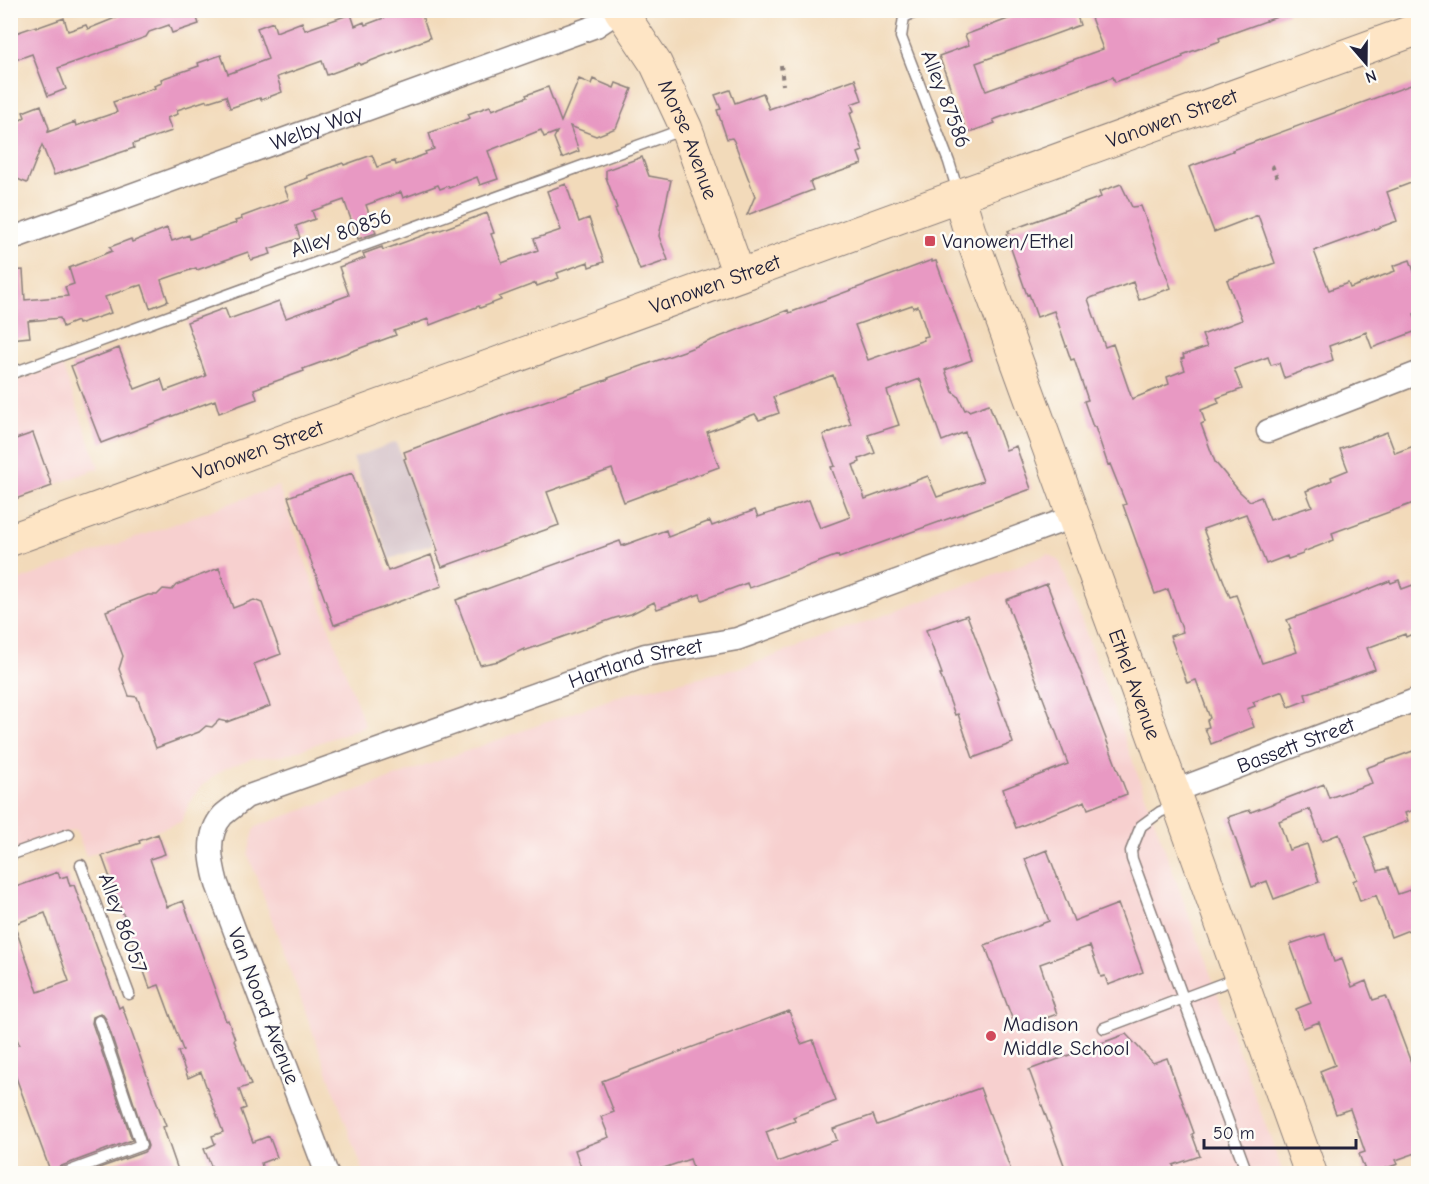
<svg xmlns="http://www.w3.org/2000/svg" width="1429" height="1184" font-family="'Comic Neue',sans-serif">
  <rect width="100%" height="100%" fill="#fdfcf7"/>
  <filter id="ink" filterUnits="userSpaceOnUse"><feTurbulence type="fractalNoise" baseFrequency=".0167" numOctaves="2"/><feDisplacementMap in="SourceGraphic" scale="12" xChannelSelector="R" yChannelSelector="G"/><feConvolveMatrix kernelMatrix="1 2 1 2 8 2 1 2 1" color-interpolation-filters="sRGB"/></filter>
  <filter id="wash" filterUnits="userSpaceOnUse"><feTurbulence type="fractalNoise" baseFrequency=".008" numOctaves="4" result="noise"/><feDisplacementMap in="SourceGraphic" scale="24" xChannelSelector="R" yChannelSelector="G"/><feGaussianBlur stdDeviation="1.35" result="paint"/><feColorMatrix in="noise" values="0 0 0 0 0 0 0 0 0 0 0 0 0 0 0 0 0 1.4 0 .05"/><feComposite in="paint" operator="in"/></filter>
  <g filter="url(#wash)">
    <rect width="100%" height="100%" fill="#f2daba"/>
    <path fill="#f7d0cf" d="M62 365 99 468 11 501V383Z
      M278 486 365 726 283 756 253 758 226 768 212 777 200 788 191 800 181 822 86 856 76 829 11 853V583Z
      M1049 554 1060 562 1283 1173H364L248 854 255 827 622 695 747 666Z"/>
    <path fill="#d2bec5" d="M396 442 433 544 390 559 353 458Z"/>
    <g id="blocks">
      <path fill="#e899c3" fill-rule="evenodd" d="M135 10H202V13L196 15 199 24 172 33 169 25 149 32 146 37 58 68 66 89 48 96 32 54 10 62V35L36 26V28L64 18 68 31 86 25 88 29Z
        M405 10H420L430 38 360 65 359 63 327 75 322 61 277 77 282 92 261 100 260 98 230 108 226 96 207 102V100L177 110 178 114 167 118 172 131 133 144 134 148 54 175 42 145 27 183 10 176V127L25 117 23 112 41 105 49 128 48 132 75 122 76 126 117 112 113 102 155 88 154 86 162 83 161 79 199 66 198 63 221 55 228 74 268 59 257 28 273 22 276 32 302 22 305 30 351 14 355 26 364 22 365 25Z
        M1032 10H1075L1080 25 976 63 986 91 1103 49 1088 10H1288V13L1219 38 1220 41 1182 55 1183 57 1160 66 1115 82 1113 77 993 120 995 123 967 133 939 56 969 45 965 35Z
        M579 79 591 84 593 79 614 88 616 83 632 89 616 128 596 136 570 126 579 151 562 158 554 138 557 132 544 137 541 130 488 151 498 179 480 185 477 177 449 188 448 186 440 189 438 185 403 198 401 192 366 205 376 233 358 239 344 200 312 211 315 219 296 226 300 238 269 249 271 254 251 260 248 252 197 270 196 268 161 280 168 301 150 308 142 285 136 287V286L105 297 111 313 78 324 77 321 63 327 60 318 28 321 30 337 10 339V271L23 270 25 300 68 296 65 287 74 284 69 268 112 251 110 247 131 239 132 242 167 228 172 241 189 235 190 239 236 223 235 221 242 219 241 217 289 199 284 187 308 178 307 176 343 163 344 165 372 155 377 167 395 161 396 165 426 154 425 152 434 149 429 133 470 118 468 114 490 106 492 110 527 97 526 95 548 87 561 122Z
        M855 79 862 100 851 104 854 111 850 113 863 151 858 153 862 164 810 182 813 190 747 215 755 196 734 141 732 138 727 139 717 110 721 109 715 95 730 90 735 103 763 93 769 109Z
        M1419 82V180L1387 192 1397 221 1314 251 1329 290 1348 283 1350 288 1395 271 1393 266 1410 260 1418 283V312L1414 314 1419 330 1372 348 1366 332 1359 335 1329 346 1333 360 1284 378 1279 363 1271 365 1268 357 1234 369 1242 389 1217 398 1219 403 1201 410 1205 422 1201 424 1215 462 1240 492 1250 501 1261 497 1270 520 1312 506 1306 491 1332 480 1331 477 1348 470 1340 449 1387 432 1395 453 1419 444V501L1332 533 1334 540 1303 552V554L1288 559 1287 556 1266 564 1246 514 1203 529 1230 597 1236 595 1262 663 1297 652 1289 630 1291 629 1287 620 1329 605 1387 582 1390 581 1391 583 1399 580 1402 589 1413 585 1419 600V631L1406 637 1405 634 1367 648 1375 669 1305 694 1307 700 1289 707 1283 691 1253 702 1255 706 1247 709 1254 727 1211 744 1205 728 1209 727 1207 720 1210 718 1196 680 1187 683 1170 636 1183 632 1168 589 1155 594 1123 505 1126 504 1110 464 1108 465 1095 427H1093L1084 401 1088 400 1074 359 1071 360 1054 311 1037 317 1029 294 1027 295 1006 234 1009 233 1008 231 1101 197 1099 192 1121 184 1132 207 1141 206 1171 288 1139 300 1133 282 1088 299 1105 347 1113 344 1132 399 1169 384 1167 377 1185 370 1181 359 1184 358 1183 355 1207 347 1202 335 1242 320 1227 280 1275 263 1258 215 1214 232 1189 167 1233 151 1232 150Z
        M642 157 649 176 671 180 659 236 668 260 640 270 615 209 617 208 606 177V170Z
        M566 184 579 222 589 218 604 262 589 267 588 262 557 273 559 278 537 286 536 283 499 297 501 300 480 308 479 306 430 325 428 319 394 331 396 335 303 369 304 371 254 389 257 399 219 413 215 400 101 443 71 366 119 348 135 389 161 379 165 391 206 376 187 322 225 308 229 319 279 301 286 318 349 295 339 267 365 258 363 254 382 247 383 250 435 231V232L487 213 494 233 491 234 502 263 538 250 534 239 561 230 547 191Z
        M932 260V262L936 261 972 360 945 370 953 392 958 396 965 410 968 409 969 411 989 404 1006 450 1016 446 1031 489 839 558 838 555 749 588 747 583 702 600 700 594 657 609 654 602 631 614 615 618 524 651V649L499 661 480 665 456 600 620 541 622 546 666 530 668 537 710 521 712 526 755 510 758 517 809 500 820 528 850 517 831 467 835 466 823 435 851 424 833 375 773 397 779 413 759 420 755 414 707 432 719 467 624 502 612 469 547 492 559 525 442 567 436 552 438 551 404 459 406 458 404 452 507 414 609 379 608 378 684 351 788 310 789 313ZM912 305 913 308 918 306 928 336 923 337 924 340 868 360 855 325ZM920 379 942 441 965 432 983 481 937 497 928 476 865 499 853 465 860 462 859 459 875 453 868 435 899 425 887 391Z
        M33 433 52 486 10 501V441Z
        M352 473 388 571 431 555 442 586 334 625 288 497Z
        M219 568 233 608 254 600 262 603 281 654 254 664 270 706 227 722 219 720 212 727 206 726 199 732 156 748 137 697 129 696 119 669 123 656 106 611 148 595H157L163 589 172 590 176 585Z
        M1047 584 1127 794 1088 809 1085 801 1016 828 1005 799 1006 798 1003 789 1068 764 1006 600Z
        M967 615 999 699H998L1013 743 973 758 958 714 955 715 940 674H942L926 630Z
        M1413 751 1419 766V808L1405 813 1408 821 1365 837 1378 871 1388 868 1398 894 1419 887V926L1391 937 1376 895 1360 901 1353 881 1357 879 1339 834 1322 841 1310 809 1279 821 1289 850 1307 844 1319 882 1274 899 1267 881 1252 887 1228 817 1250 810 1251 812 1324 784 1329 798 1372 783 1366 768Z
        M158 834 165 854 150 859 167 907 183 901 226 1021 228 1020 235 1039 234 1040 251 1085 239 1089 246 1108 241 1110 253 1142 269 1136 277 1157 261 1163 264 1173H214L204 1149 215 1144 212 1136 223 1132 201 1072 188 1078 178 1052 183 1050 159 985 150 988 102 856 140 843 139 841Z
        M1047 850 1074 921 1118 904 1143 972 1108 985 1105 976 1101 977 1090 946 1040 964 1057 1014 1016 1029 985 945 1049 921 1025 859Z
        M58 872 60 878 67 876 70 886 74 885 119 1008 122 1006 154 1095 166 1126 163 1127 179 1173H85L144 1152 147 1149 148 1146 106 1019 103 1015 100 1014 93 1017 92 1023 132 1140 59 1167 56 1170 55 1173H51L10 1061V1047L19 1044 10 1022V889ZM45 913 69 981 38 992 14 924Z
        M1325 934 1334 962 1342 959 1352 987 1366 981 1373 1000 1386 996 1412 1065 1419 1063V1152L1396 1160 1398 1164 1372 1173H1366L1359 1154 1365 1152 1350 1109 1336 1114 1320 1071 1335 1065 1319 1022 1303 1028 1296 1009 1311 1003 1290 944 1311 937 1312 938Z
        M789 1011 801 1044 813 1040 836 1101 793 1117 795 1121 766 1132 777 1162 837 1140 833 1129 873 1115 877 1125 980 1088 1012 1173H695L690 1159 649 1173H583L575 1150 609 1137 601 1117 614 1112 602 1081Z
        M1126 1034 1153 1063 1167 1058 1194 1133 1192 1134 1200 1156 1173 1165 1176 1173H1067L1029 1070Z"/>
    </g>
  </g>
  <g filter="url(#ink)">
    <use href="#blocks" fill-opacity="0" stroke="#8a7e7a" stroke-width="1.5"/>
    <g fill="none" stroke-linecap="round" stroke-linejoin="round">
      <defs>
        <path id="lane" d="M902 10 904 17 901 37 949 162 958 192
          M904 17 921 10
          M10 374 684 129
          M1176 805 1160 812 1141 826 1131 851 1132 859 1247 1173 1251 1174
          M10 855 69 834
          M81 865 129 994
          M1104 1028 1237 978
          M62 1174 141 1145 99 1021"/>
        <g id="street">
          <path id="s1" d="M10 239 596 26 620 10"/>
          <path d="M1268 431 1418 373"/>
          <path id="s2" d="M1174 791 1418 699"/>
          <path id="s3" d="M327 1174 217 884C211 861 205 835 223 815 230 809 239 803 246 797L645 655 737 639 1073 517"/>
        </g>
        <g id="secondary">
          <path id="s4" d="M620 10 656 64 686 128 739 275"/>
          <path id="s5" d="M959 196 969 230 1182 814 1311 1174"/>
          <path id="s6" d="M10 540 1418 29"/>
        </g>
      </defs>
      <use href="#lane" stroke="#8a7e7a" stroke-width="13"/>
      <use href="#street" stroke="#8a7e7a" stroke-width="25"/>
      <use href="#secondary" stroke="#8a7e7a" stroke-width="34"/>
      <path stroke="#8a7e7a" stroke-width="4" stroke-dasharray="4.5 4.5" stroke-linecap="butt" d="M781 65 783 85
        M1272 165 1278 180"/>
      <use href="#lane" stroke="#fff" stroke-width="10"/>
      <use href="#street" stroke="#fff" stroke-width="22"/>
      <use href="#secondary" stroke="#fee5c5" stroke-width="32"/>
    </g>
  </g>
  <g fill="#d1495b" stroke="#fdfcf7" stroke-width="2">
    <rect x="924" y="235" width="12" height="12" rx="3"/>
    <circle cx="991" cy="1036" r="6"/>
  </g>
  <g text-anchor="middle" stroke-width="5" stroke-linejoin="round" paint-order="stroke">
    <g font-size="21" fill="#22223b" stroke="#fdfcf7">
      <text transform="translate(946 99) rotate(69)" y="7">Alley 87586</text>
      <text dy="7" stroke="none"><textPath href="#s6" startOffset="1236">Vanowen Street</textPath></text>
      <text dy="7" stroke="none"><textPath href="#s1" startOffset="326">Welby Way</textPath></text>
      <text dy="7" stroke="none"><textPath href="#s4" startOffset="147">Morse Avenue</textPath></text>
      <text transform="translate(341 233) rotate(-20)" y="7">Alley 80856</text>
      <text dy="7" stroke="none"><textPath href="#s6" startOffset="750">Vanowen Street</textPath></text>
      <text dy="7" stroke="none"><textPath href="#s6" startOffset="264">Vanowen Street</textPath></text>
      <text dy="7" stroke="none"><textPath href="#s3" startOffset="824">Hartland Street</textPath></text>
      <text dy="7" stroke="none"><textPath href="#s5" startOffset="519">Ethel Avenue</textPath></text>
      <text dy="7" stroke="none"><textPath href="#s2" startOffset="130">Bassett Street</textPath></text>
      <text transform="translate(123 923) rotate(70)" y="7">Alley 86057</text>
      <text transform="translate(264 1006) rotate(69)" y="7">Van Noord Avenue</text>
    </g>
    <g font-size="21" fill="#22223b" stroke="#fdfcf7" text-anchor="start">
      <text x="942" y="248">Vanowen/Ethel</text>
      <text x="1003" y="1031">Madison<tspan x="1003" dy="24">Middle School</tspan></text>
    </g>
  </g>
  <rect width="1429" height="1184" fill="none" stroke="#fdfcf7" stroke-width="36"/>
  <g transform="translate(1366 63) rotate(160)" stroke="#fdfcf7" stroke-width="4.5" paint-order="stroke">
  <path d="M0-4.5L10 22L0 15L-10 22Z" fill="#22223b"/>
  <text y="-9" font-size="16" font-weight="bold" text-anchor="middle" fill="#22223b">N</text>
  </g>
  <path d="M1204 1139v9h152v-9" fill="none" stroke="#22223b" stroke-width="3"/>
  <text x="1213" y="1139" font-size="18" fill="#22223b" stroke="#fdfcf7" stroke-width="4.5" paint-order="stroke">50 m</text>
</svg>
